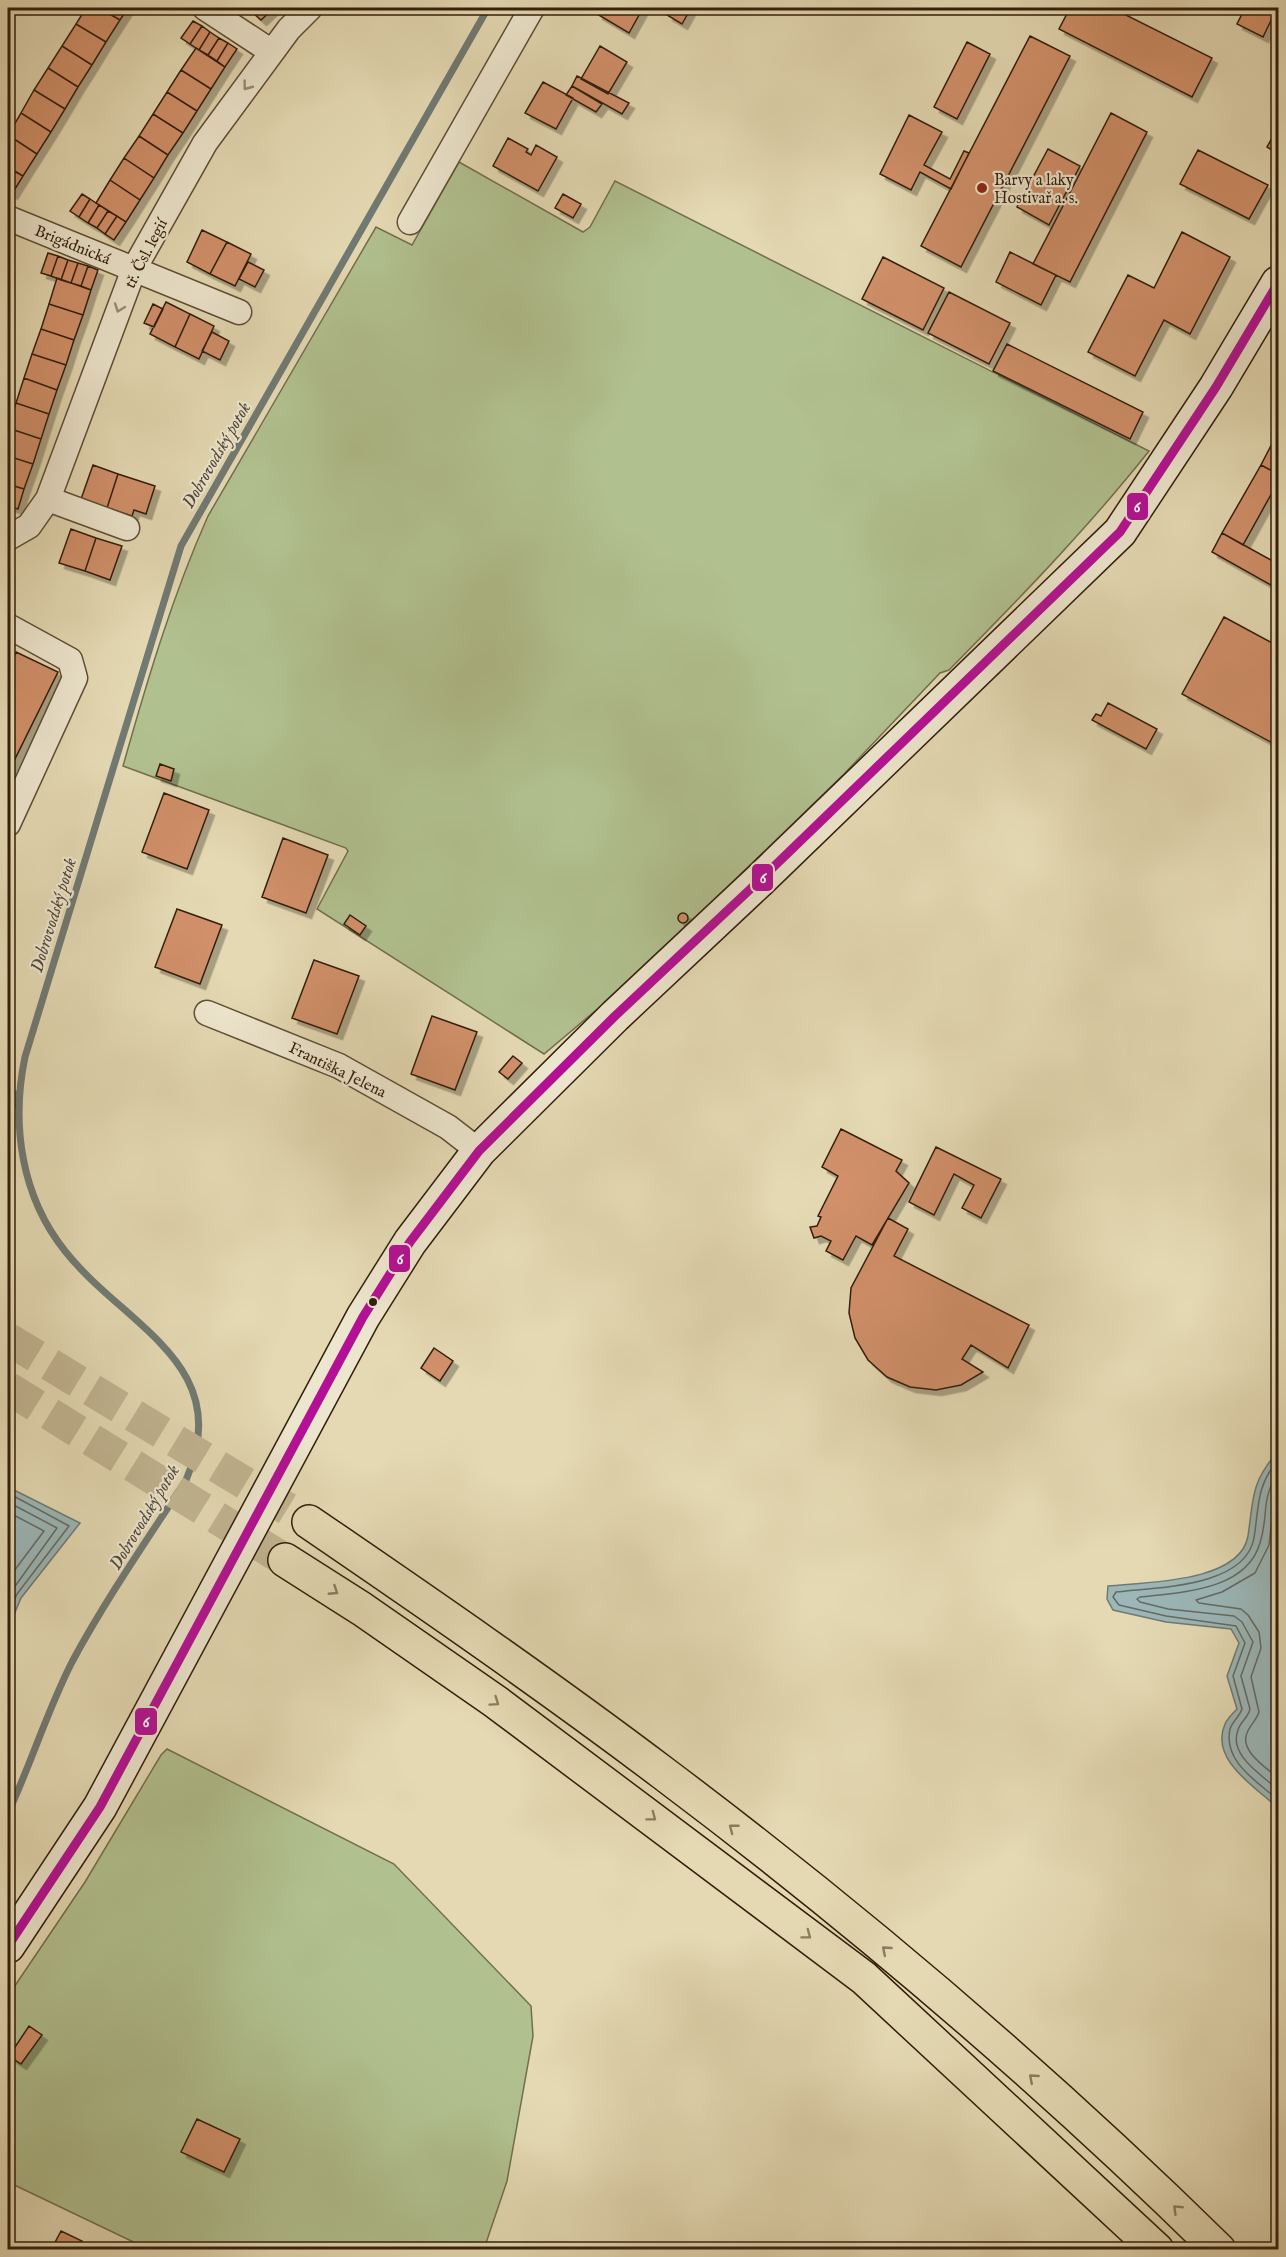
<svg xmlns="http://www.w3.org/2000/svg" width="1286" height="2257" font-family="'IM FELL English',serif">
  <defs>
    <filter id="shadow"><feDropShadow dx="5.5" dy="5.5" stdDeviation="0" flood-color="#0004"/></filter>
  </defs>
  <rect width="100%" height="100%" fill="#e4d9b3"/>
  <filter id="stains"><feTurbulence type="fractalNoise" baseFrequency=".00333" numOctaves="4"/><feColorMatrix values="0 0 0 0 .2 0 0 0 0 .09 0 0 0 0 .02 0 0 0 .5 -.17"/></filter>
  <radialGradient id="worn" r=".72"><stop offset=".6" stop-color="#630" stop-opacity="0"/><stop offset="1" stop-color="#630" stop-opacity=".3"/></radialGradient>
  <path fill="#b1c08f" stroke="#726f4d" stroke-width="1.5" d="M459 162 583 232 590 227 615 181 1149 451C1087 529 1019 599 949 670L940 673 844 774 604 1007 601 1006 544 1054 317 909 348 851 346 848 123 766C147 681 172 597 208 516L376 227 412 245Z
    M167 1749 394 1864 531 2006 533 2036 507 2181 484 2249H148L8 2182V1996L85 1882 161 1755Z"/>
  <path fill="#9bb7b8" stroke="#717a73" stroke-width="1.5" d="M1278 1451V1808C1257 1788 1209 1760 1225 1724 1227 1719 1233 1713 1237 1709L1227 1676 1239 1643 1231 1629 1166 1622 1113 1610 1107 1599 1108 1586C1145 1582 1240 1583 1248 1536 1254 1496 1250 1485 1278 1451Z
    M8 1487 80 1523 21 1598 8 1629Z"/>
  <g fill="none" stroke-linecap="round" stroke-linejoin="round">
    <path stroke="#676a62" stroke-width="1.5" d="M1278 1460C1256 1486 1259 1507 1254 1538 1245 1588 1155 1587 1116 1592L1113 1597 1119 1605 1166 1616 1236 1626 1245 1643 1233 1676 1242 1709C1240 1716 1232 1722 1230 1729 1223 1762 1257 1781 1278 1800
      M1278 1472C1260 1502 1269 1515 1260 1543 1246 1591 1181 1592 1140 1597L1137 1599 1140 1602 1168 1609 1234 1616 1242 1622 1253 1642 1241 1676 1250 1709C1248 1718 1240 1722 1238 1730 1228 1756 1263 1775 1278 1790
      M1278 1491 1274 1500 1269 1545 1255 1573 1222 1592 1196 1600 1199 1603 1241 1609 1248 1615 1259 1632 1261 1648 1251 1677 1259 1712C1256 1721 1250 1725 1247 1733 1239 1751 1267 1768 1278 1778
      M8 1493 69 1526 17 1594 8 1614
      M8 1502 57 1528 8 1596
      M8 1512 44 1531 8 1579"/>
    <path stroke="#717a73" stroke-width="7" d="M8 1120 16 1094
      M8 1813C31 1764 47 1711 72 1662 106 1599 147 1540 186 1480 237 1364 124 1326 65 1251 21 1196 11 1124 25 1057L181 546 488 8"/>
  </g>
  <path fill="#d1906b" stroke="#331e0b" stroke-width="1.5" filter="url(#shadow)" d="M86 8H99L120 20 106 42 76 24Z
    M99 8H128L120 20Z
    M259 8H274L261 20 253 13Z
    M601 8H643L629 33 597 14Z
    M667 8H691L682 24 667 15 670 9Z
    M1070 8H1112L1212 58 1192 97 1059 29Z
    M1245 8H1277L1263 37 1237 24Z
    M193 21 202 26 190 44 181 38Z
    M76 24 106 42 92 65 62 46Z
    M202 26 210 32 199 50 190 44Z
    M210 32 219 38 208 55 199 50Z
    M1030 36 1070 56 961 267 921 246Z
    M219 38 228 43 217 61 208 55Z
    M967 42 990 54 957 119 934 107Z
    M228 43 237 49 225 67 217 61Z
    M62 46 92 65 78 87 48 68Z
    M600 46 627 62 608 94 581 79Z
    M196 48 225 67 211 89 181 70Z
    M48 68 78 87 65 109 34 90Z
    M181 70 211 89 197 111 167 92Z
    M577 76 629 103 622 114 572 86Z
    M543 82 573 98 556 129 525 113Z
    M572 86 602 104 596 112 566 95Z
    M34 90 65 109 51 132 21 113Z
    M167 92 197 111 183 133 153 114Z
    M21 113 51 132 37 154 8 135Z
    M1111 113 1147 132 1070 282 1033 264Z
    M153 114 183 133 168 155 139 136Z
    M909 115 942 132 924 165 950 179 964 151 969 153 951 189 920 172 911 190 880 174Z
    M1278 127V154L1267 147Z
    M8 135 37 154 23 176 8 167Z
    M139 136 168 155 154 178 124 158Z
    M508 138 528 149 526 152 531 155 536 145 557 157 538 191 493 166Z
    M1048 149 1080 166 1049 225 1017 207Z
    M1198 150 1268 185 1249 219 1180 184Z
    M124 158 154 178 140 200 110 180Z
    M8 167 14 171 8 182Z
    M14 171 23 176 12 194 8 191V182Z
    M110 180 140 200 126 222 96 203Z
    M82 194 90 199 79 217 70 211Z
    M563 194 581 204 573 218 555 208Z
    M90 199 99 205 88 223 79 217Z
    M99 205 108 211 97 228 88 223Z
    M108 211 117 216 105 234 97 228Z
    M117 216 126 222 114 240 105 234Z
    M202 230 227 242 210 274 187 262Z
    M1182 232 1230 257 1190 334 1164 320 1135 376 1088 352 1128 275 1154 288Z
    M227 242 251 254 235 286 210 274Z
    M1010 252 1056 275 1041 305 996 282Z
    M48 253 58 256 51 276 41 273Z
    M58 256 68 260 61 280 51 276Z
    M883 257 944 288 923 330 862 299Z
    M68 260 78 263 71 283 61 280Z
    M248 262 264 270 255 287 239 279Z
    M78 263 88 266 81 286 71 283Z
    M88 266 98 270 91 290 81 286Z
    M57 278 91 290 83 315 49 304Z
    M949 292 1010 323 989 364 928 333Z
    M166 302 190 314 175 347 150 334Z
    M49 304 83 315 74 340 41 329Z
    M153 304 163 309 154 327 144 323Z
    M190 314 214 326 199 359 175 347Z
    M41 329 74 340 66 365 32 354Z
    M212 332 229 341 220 360 202 351Z
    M1007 344 1143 412 1130 439 993 371Z
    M32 354 66 365 57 390 24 378Z
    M24 378 57 390 49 414 16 403Z
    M16 403 49 414 41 439 8 428Z
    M8 428 41 439 33 464 8 456Z
    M1278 432V474L1261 465Z
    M8 456 33 464 24 489 8 484Z
    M93 465 118 474 107 508 81 499Z
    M1261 465 1278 474V482L1243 545 1222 533Z
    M118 474 155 486 146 514 134 510 132 516 107 508Z
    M8 484 14 486 8 506Z
    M14 486 24 489 18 509 8 506Z
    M71 529 96 538 85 571 59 563Z
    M1222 533 1278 564V589L1212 552Z
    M96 538 122 546 110 580 85 571Z
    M1224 617 1278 646V746L1182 694Z
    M16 652 58 672 10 769 8 768V670Z
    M1108 703 1157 729 1146 749 1092 720 1096 714 1101 716Z
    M160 764 174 769 171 781 156 776Z
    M164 793 209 810 187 869 142 852Z
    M283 838 328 855 306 913 262 897Z
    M177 909 222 925 200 984 155 967Z
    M678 918a5 5 0 1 1 10 0a5 5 0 1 1-10 0Z
    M350 915 366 926 360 935 344 924Z
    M314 960 359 976 337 1034 292 1018Z
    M432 1016 477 1032 455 1090 411 1074Z
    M513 1056 522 1063 508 1079 499 1072Z
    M841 1129 902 1160 896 1171 909 1183 872 1245 856 1236 843 1260 826 1251 831 1241 821 1236 814 1238 810 1227 817 1226 821 1217 818 1216 838 1176 822 1167Z
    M936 1147 1001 1179 981 1218 962 1208 974 1185 954 1174 934 1215 909 1202Z
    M888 1218 908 1229 894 1256 1029 1325 1008 1368 971 1345 962 1359 983 1372 961 1385 936 1390 910 1387 887 1377 868 1360 855 1338 849 1313 851 1288Z
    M434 1348 453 1361 440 1381 421 1368Z
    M29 2026 42 2035 21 2064 9 2056Z
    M197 2119 240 2139 224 2172 181 2152Z
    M61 2231 82 2241 77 2250H51Z"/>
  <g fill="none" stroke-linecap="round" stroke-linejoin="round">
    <path stroke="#c1b491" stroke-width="33" stroke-dasharray="33 16" stroke-linecap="butt" d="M8 1339 309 1522
      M8 1388 285 1560"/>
    <defs>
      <path id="street" d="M205 8 272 52
        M8 218 239 312
        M410 222 532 8
        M48 499 127 528
        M8 538 29 526 48 499 134 269 205 143 289 29 310 8
        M8 626 70 660 75 678 8 824
        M207 1013 339 1066 448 1127 479 1151"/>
      <path id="secondary" d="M8 1946 100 1807 363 1317 410 1242 479 1151 615 1016 760 880 1120 532 1216 387 1278 283"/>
      <path id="highway" d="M309 1522C429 1604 548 1686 663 1773 856 1918 1047 2081 1219 2250
        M285 1560 362 1609 496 1702 864 1978 1157 2250"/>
    </defs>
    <use href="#street" stroke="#5f4d35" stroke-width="27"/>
    <use href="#secondary" stroke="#331e0b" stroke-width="36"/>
    <use href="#highway" stroke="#331e0b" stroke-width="36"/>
    <use href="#street" stroke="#ede6ce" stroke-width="24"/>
    <use href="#secondary" stroke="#ede6ce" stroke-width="33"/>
    <use href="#highway" stroke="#e4d9b3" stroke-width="33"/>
    <defs>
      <path id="bus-1" d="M8 1946 100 1807 363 1317 410 1242 479 1151 615 1016 760 880 1120 532 1216 387 1278 283"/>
    </defs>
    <use href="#bus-1" stroke="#ede6ce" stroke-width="14"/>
    <use href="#bus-1" stroke="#b41095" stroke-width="9"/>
  </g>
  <defs><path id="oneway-chevron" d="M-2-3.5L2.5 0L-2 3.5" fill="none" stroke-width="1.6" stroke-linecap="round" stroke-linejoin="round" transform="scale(1.5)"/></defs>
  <g stroke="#998c76">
    <use href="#oneway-chevron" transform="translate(247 86) rotate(127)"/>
    <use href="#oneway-chevron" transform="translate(119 308) rotate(110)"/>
  </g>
  <g stroke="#8c7c5f">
    <use href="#oneway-chevron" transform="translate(334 1591) rotate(33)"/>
    <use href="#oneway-chevron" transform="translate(495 1702) rotate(35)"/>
    <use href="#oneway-chevron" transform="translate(652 1817) rotate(37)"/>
    <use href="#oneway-chevron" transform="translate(733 1828) rotate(-142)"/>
    <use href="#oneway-chevron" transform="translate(807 1935) rotate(37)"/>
    <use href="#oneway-chevron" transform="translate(886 1950) rotate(-139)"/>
    <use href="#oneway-chevron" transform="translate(1033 2078) rotate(-139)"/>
    <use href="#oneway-chevron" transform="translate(1177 2209) rotate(-136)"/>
  </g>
  <circle fill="#8f2418" stroke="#ede6ce" stroke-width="2" cx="982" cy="188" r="6"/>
  <circle fill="#331e0b" stroke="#ede6ce" stroke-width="2" cx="373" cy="1302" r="5"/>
  <g text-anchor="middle" stroke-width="4.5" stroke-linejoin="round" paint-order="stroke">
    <g font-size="16" fill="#331e0b" stroke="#ede6ce" text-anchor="start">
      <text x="994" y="185">Barvy a laky<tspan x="994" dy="18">Hostivař a. s.</tspan></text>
    </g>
    <g font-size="16" fill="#331e0b" stroke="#ede6ce">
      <text transform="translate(73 244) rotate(22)" y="6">Brigádnická</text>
      <text transform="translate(145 253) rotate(-63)" y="6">tř. Čsl. legií</text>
      <text transform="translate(338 1069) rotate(26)" y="6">Františka Jelena</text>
    </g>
    <g font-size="18" font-style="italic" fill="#524c3f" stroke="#ede6ce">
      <text transform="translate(216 455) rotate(-60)" y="6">Dobrovodský potok</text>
      <text transform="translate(53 915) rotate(-73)" y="6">Dobrovodský potok</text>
      <text transform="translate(144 1517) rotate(-59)" y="6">Dobrovodský potok</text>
    </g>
  </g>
  <g stroke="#ede6ce" stroke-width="2">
    <rect x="1126" y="492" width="23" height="29" rx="6" fill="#b41095"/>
    <rect x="751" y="863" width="23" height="29" rx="6" fill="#b41095"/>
    <rect x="388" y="1244" width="23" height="29" rx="6" fill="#b41095"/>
    <rect x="134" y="1707" width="24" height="29" rx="6" fill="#b41095"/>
  </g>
  <g font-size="16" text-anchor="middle" font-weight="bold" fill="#fff">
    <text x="1137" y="512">6</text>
    <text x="763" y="883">6</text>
    <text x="400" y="1264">6</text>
    <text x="146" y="1727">6</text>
  </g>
  <rect width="1286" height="2257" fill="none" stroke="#e4d9b3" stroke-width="30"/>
  <rect x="9" y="9" width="1268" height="2239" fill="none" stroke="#331e0b" stroke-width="3"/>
  <rect x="15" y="15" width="1256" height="2227" fill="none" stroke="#331e0b" stroke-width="1.5"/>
  <rect width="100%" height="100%" filter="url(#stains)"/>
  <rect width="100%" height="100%" fill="url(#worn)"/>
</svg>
